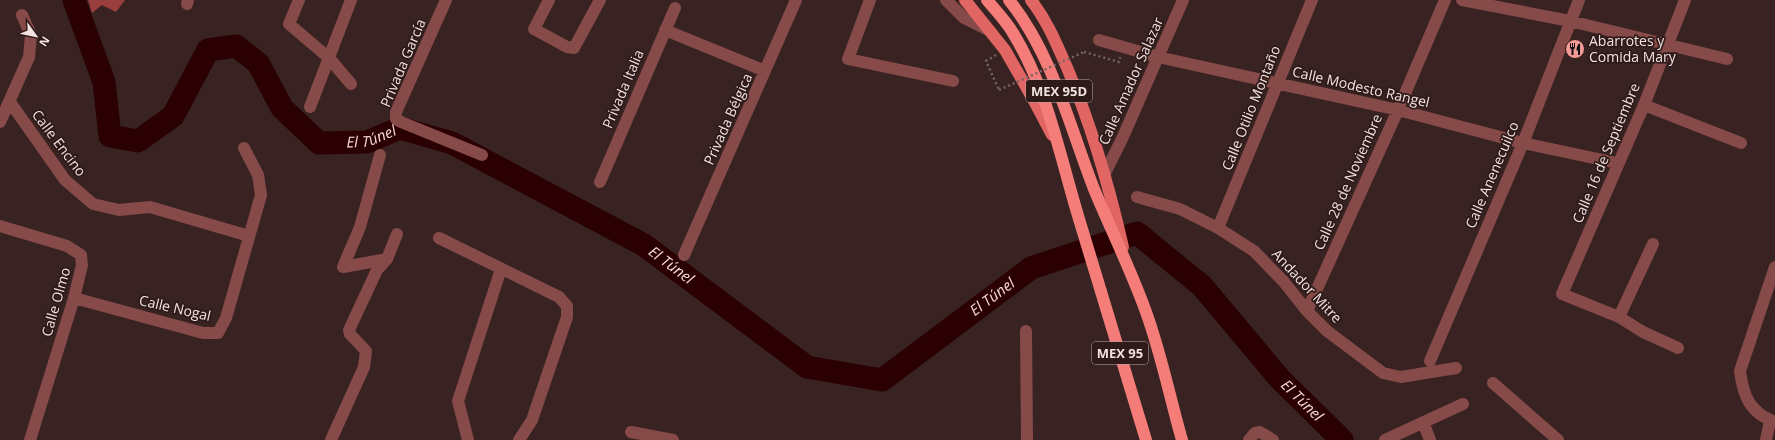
<svg xmlns="http://www.w3.org/2000/svg" width="1775" height="440" font-family="'Open Sans',sans-serif">
  <rect width="100%" height="100%" fill="#382322"/>
  <path fill="#993e3d" d="M88 0H125L116 12 102 5 92 13Z"/>
  <g fill="none" stroke-linecap="round" stroke-linejoin="round">
    <path stroke="#2a0003" stroke-width="23" id="s1" d="M74 0 104 82 110 136 138 141 173 116 208 50 236 46 258 63 282 108 319 143 367 142 400 128 452 143 644 245 807 367 882 380 1031 268 1137 233 1202 286 1280 379 1342 440"/>
    <path stroke="#766362" stroke-width="2.5" stroke-dasharray="2 3" stroke-linecap="butt" d="M1084 52 1119 62 1120 57
      M996 55 986 61 999 90"/>
    <path stroke="#864a48" stroke-width="12" d="M299 0 289 24 329 58 351 84
      M446 0 396 112V119L401 122 482 155
      M549 0 534 29 567 47 574 48 600 0
      M870 0 848 59 953 81
      M946 0 964 18 990 31
      M1462 0 1570 21 1727 59
      M187 4 188 0
      M665 30 765 71
      M1099 40 1158 57 1398 110 1523 143 1617 163
      M10 102 65 180 93 204 119 210 150 207 249 236
      M1644 105 1741 143
      M310 107 351 0
      M0 122 29 57 31 35 22 15
      M1105 173 1122 139 1183 0
      M600 182 675 8
      M1137 197 1180 209 1218 228 1254 251 1284 282 1307 311 1327 331 1383 373 1401 377 1456 368
      M0 226 67 246 81 255 82 265 74 298 30 440
      M1218 228 1312 0
      M439 238 559 297 567 306V317L532 420 519 440
      M684 255 796 0
      M343 267 360 227 380 155
      M343 267 387 259
      M1775 267 1740 371C1743 396 1750 413 1775 422
      M74 298 203 333H218L226 318 261 195 258 175 244 148
      M1307 311 1398 110 1445 0
      M1619 317 1653 244
      M1026 331 1027 440
      M1678 348 1643 332 1619 317 1562 294 1644 105 1685 0
      M1430 361 1523 143 1579 0
      M1493 383 1558 440
      M1423 422 1430 440
      M631 432 673 440
      M331 440 364 367 366 351 350 334 349 330 377 270 387 259 397 234
      M468 440 458 401 501 269
      M1249 440 1255 433 1260 432 1273 440
      M1385 440 1463 404
      M1766 440 1770 421"/>
    <path stroke="#e06563" stroke-width="12" d="M965 0 1005 50 1033 99 1052 135
      M1031 0C1048 22 1057 45 1068 70 1092 127 1109 186 1123 247"/>
    <path stroke="#f47d79" stroke-width="12" d="M987 0C996 11 1006 21 1013 33 1048 90 1060 157 1079 219 1101 293 1124 366 1146 440
      M1009 0C1053 55 1069 125 1094 189 1111 230 1131 270 1146 312 1161 353 1170 398 1182 440"/>
    <path stroke="#766362" stroke-width="2.5" stroke-dasharray="2 3" stroke-linecap="butt" d="M999 90 1084 52"/>
  </g>
  <defs>
    <symbol id="restaurant-disc" viewBox="-11 -11 22 22"><circle r="9.5" fill="#f59b97" stroke="#2e1a18"/><path d="M-5-6h1v4h1v-4h1v4h1v-4h1v5L-1.5 .5V6h-2V.5L-5-1ZM5-6V6H3V1.5H1.5Q1.5-4 5-6Z" fill="#111"/></symbol>
  </defs>
  <g fill-rule="evenodd">
    <use href="#restaurant-disc" x="1564" y="38" width="22" height="22"/>
  </g>
  <g text-anchor="middle" stroke-width="3.5" stroke-linejoin="round" paint-order="stroke">
    <g fill="#2e1a18" stroke="#b7a7a5" stroke-width="1">
      <rect x="1026" y="80" width="66" height="22" rx="3"/>
      <rect x="1092" y="342" width="56" height="22" rx="3"/>
    </g>
    <g font-size="13" font-weight="bold" fill="#f2e3e2">
      <text x="1059" y="96">MEX 95D</text>
      <text x="1120" y="358">MEX 95</text>
    </g>
    <g font-size="14" fill="#f2e3e2" stroke="#2e1a18" text-anchor="start">
      <text x="1589" y="46">Abarrotes y<tspan x="1589" dy="16">Comida Mary</tspan></text>
    </g>
    <g font-size="14" fill="#f2e3e2" stroke="#2e1a18">
      <text transform="translate(403 63) rotate(-67)" y="5">Privada García</text>
      <text transform="translate(1131 81) rotate(-66)" y="5">Calle Amador Salazar</text>
      <text transform="translate(1361 87) rotate(13)" y="5">Calle Modesto Rangel</text>
      <text transform="translate(623 89) rotate(-67)" y="5">Privada Italia</text>
      <text transform="translate(1251 108) rotate(-68)" y="5">Calle Otilio Montaño</text>
      <text transform="translate(728 119) rotate(-66)" y="5">Privada Bélgica</text>
      <text transform="translate(59 143) rotate(53)" y="5">Calle Encino</text>
      <text transform="translate(1606 153) rotate(-67)" y="5">Calle 16 de Septiembre</text>
      <text transform="translate(1492 175) rotate(-67)" y="5">Calle Anenecuilco</text>
      <text transform="translate(1348 182) rotate(-66)" y="5">Calle 28 de Noviembre</text>
      <text transform="translate(1307 286) rotate(47)" y="5">Andador Mitre</text>
      <text transform="translate(56 302) rotate(-74)" y="5">Calle Olmo</text>
      <text transform="translate(175 308) rotate(13)" y="5">Calle Nogal</text>
    </g>
    <g font-size="15" font-style="italic" fill="#f3d8d6" stroke="#2e1a18">
      <text dy="5" stroke="none"><textPath href="#s1" startOffset="499">El Túnel</textPath></text>
      <text dy="5" stroke="none"><textPath href="#s1" startOffset="835">El Túnel</textPath></text>
      <text dy="5" stroke="none"><textPath href="#s1" startOffset="1219">El Túnel</textPath></text>
      <text dy="5" stroke="none"><textPath href="#s1" startOffset="1615">El Túnel</textPath></text>
    </g>
  </g>
  <g transform="translate(36 36) rotate(123)" stroke="#2e1a18" stroke-width="3" paint-order="stroke">
  <path d="M0-3L7 15L0 10L-7 15Z" fill="#f2e3e2"/>
  <text y="-6" font-size="11" font-weight="bold" text-anchor="middle" fill="#f2e3e2">N</text>
  </g>
</svg>
